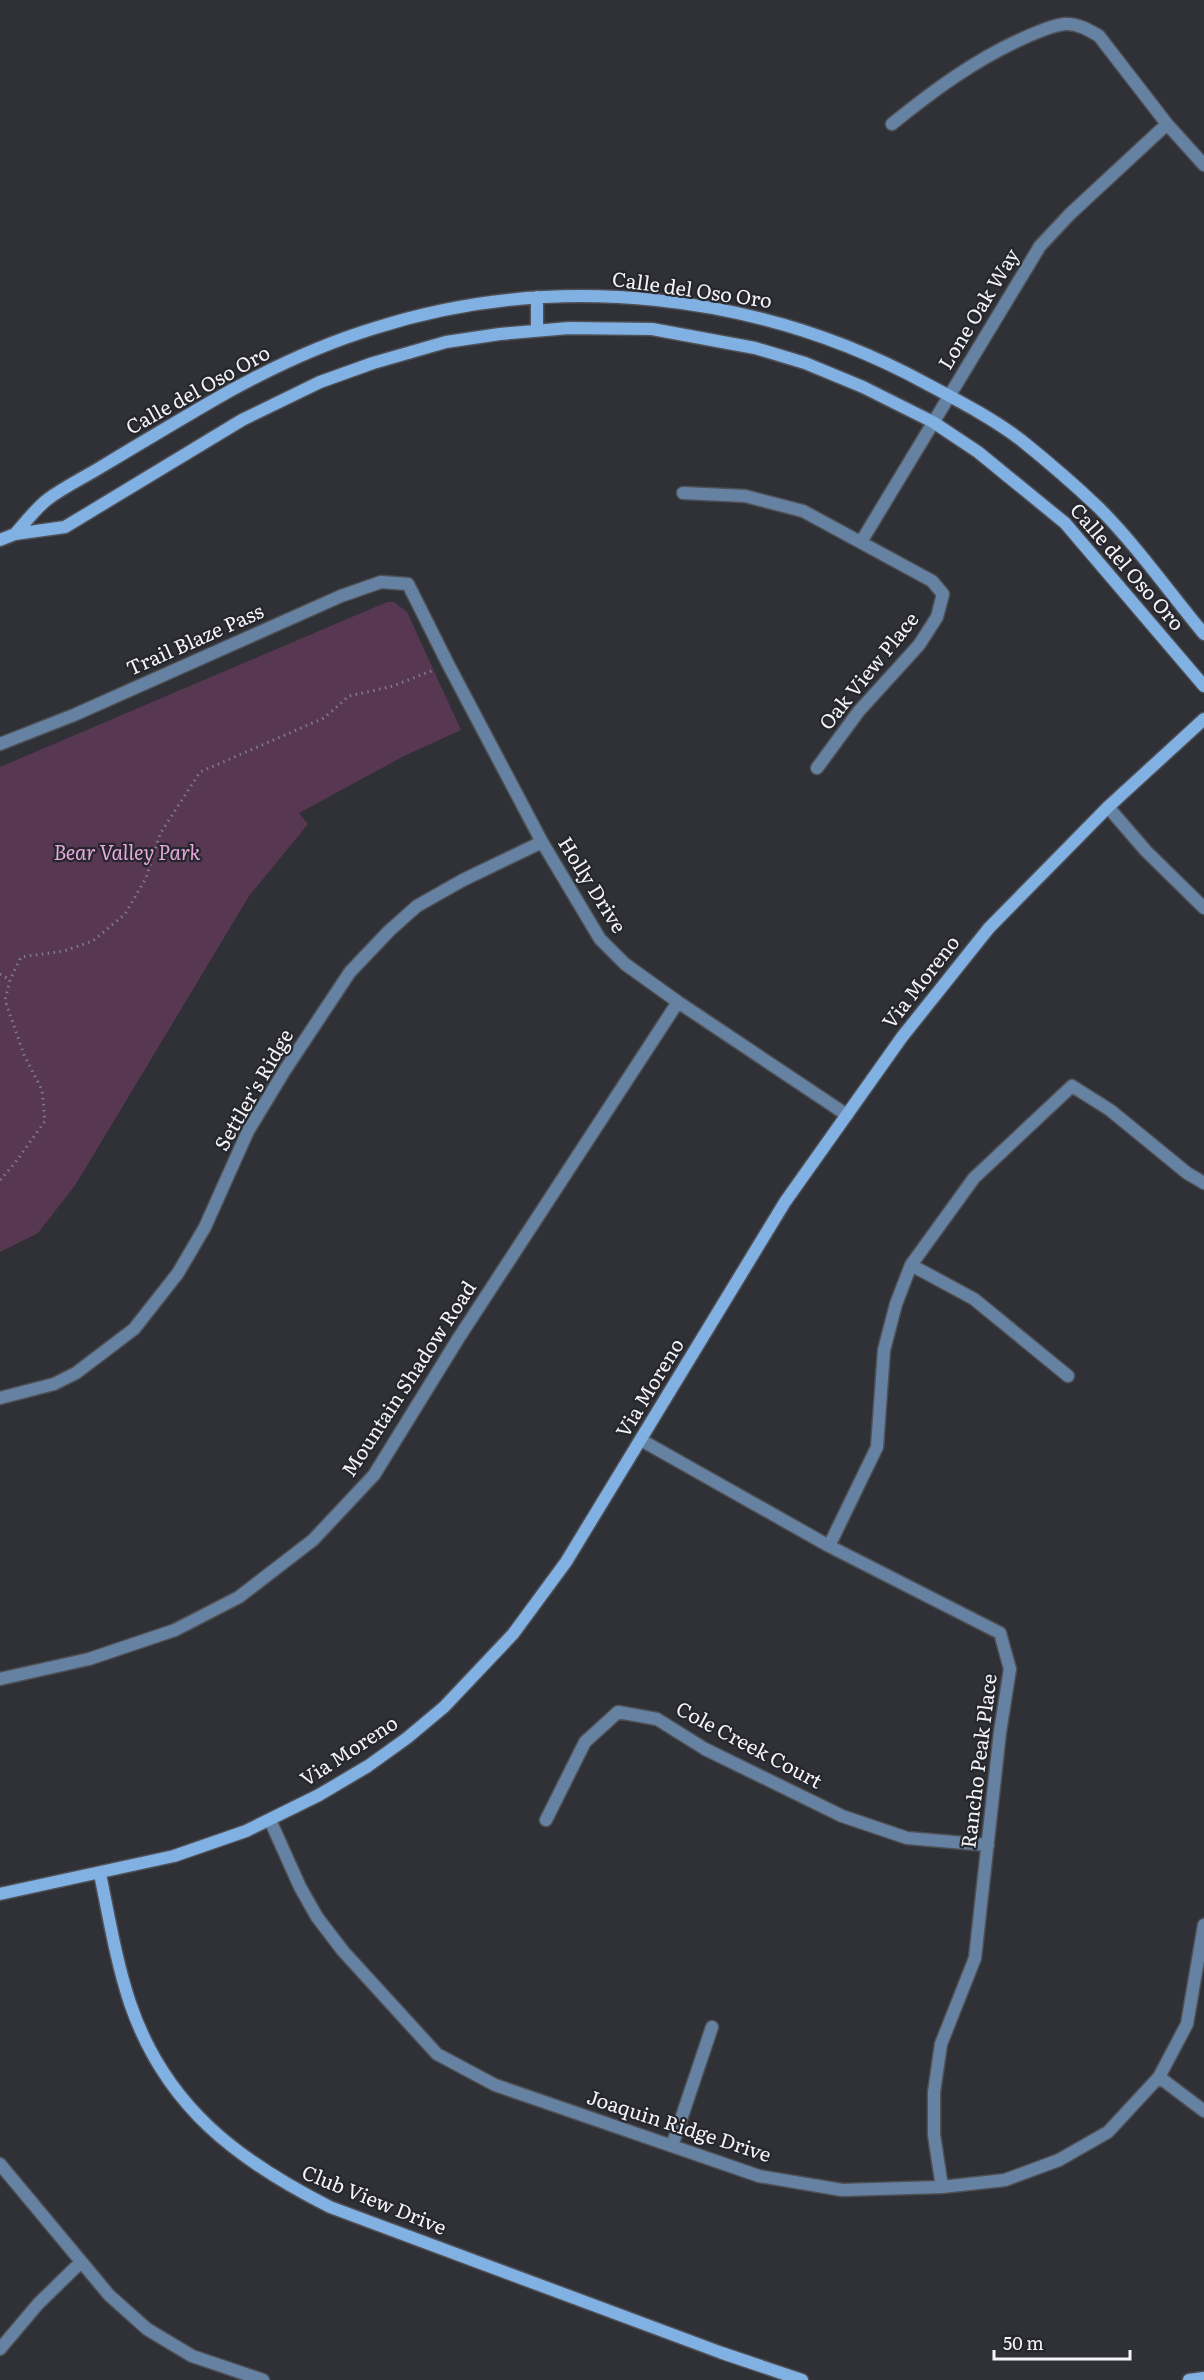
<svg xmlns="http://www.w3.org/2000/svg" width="1204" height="2380" font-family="Literata,serif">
  <rect width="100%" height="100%" fill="#303137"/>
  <path fill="#583753" d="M387 602H394L407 612 461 730 404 756 299 813 308 824 249 896 76 1184 38 1233 0 1252V767Z"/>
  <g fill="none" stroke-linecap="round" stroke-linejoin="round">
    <defs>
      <path id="street" d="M892 124C934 90 976 59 1026 37 1038 32 1052 25 1065 24 1077 23 1089 30 1099 36L1167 124 1204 165
        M683 493 745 496 803 511 932 581 943 594 937 617 919 645 859 711 817 768
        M861 542 1040 246 1070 214 1167 124
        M0 744 74 715 341 596 381 582 408 584 448 664 542 842 600 939 625 964 678 1002 847 1115
        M1108 807 1146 851 1204 908
        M911 1265 974 1299 1068 1376
        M0 1398 54 1384 76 1373 134 1329 178 1273 205 1227 248 1131 285 1070 350 972 389 931 417 906 463 880 542 842
        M641 1440 829 1546 1000 1633 1010 1669 1000 1732 975 1958 941 2044 934 2092V2135L942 2187
        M829 1546 877 1447 884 1350 896 1304 911 1265 974 1178 1072 1086 1110 1110 1187 1173 1204 1183
        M0 1679 89 1659 175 1630 239 1597 313 1540 374 1475 458 1339 678 1002
        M270 1820 300 1887 317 1917 343 1951 437 2054 495 2085 759 2176 842 2190 942 2187 1005 2180 1059 2160 1108 2132 1159 2077 1187 2024 1204 1925
        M546 1820 585 1742 618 1712 657 1719 705 1749 842 1816 907 1838 988 1845
        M1159 2077 1204 2111
        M672 2146 712 2027
        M0 2164 109 2295 147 2329 192 2356 263 2380
        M0 2349 38 2304 81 2262"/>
      <path id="secondary" d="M537 297V330
        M15 534C25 523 36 508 48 499 64 487 83 478 101 467 136 446 171 425 207 404 260 373 316 346 375 328 556 270 761 293 927 384 959 401 992 418 1021 440 1047 461 1074 484 1099 508 1137 546 1169 592 1204 634
        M0 540 15 534 65 527 242 420 320 382 373 363 446 342 500 334 569 328 652 329 755 348 805 363 863 387 933 422 978 452 1065 523 1204 686
        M100 1874C109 1917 116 1961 130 2003 165 2106 237 2160 330 2207L722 2353 802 2380
        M0 1894 174 1856 246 1831 319 1795 368 1766 407 1738 444 1707 513 1634 566 1562 785 1202 902 1037 989 928 1108 807 1204 719
        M1189 2380 1204 2378"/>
    </defs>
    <use href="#street" stroke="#4f5056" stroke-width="15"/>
    <use href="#secondary" stroke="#4f5056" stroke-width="15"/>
    <path stroke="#7d7e83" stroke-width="3" stroke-dasharray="1.5 4.5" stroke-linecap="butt" d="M0 974 10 980
      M0 1180 15 1163 45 1121 42 1090 24 1055 5 1000 10 980 21 957 64 951 93 941 125 914 146 878 160 834 200 772 324 718 349 696 393 686 434 670"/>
    <use href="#street" stroke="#6682a2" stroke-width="12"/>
    <use href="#secondary" stroke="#81b0e2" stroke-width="12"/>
  </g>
  <g text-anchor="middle" stroke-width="4.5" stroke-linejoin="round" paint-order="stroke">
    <g font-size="20" fill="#f4f4f8" stroke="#26272d">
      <text transform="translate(692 290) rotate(8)" y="7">Calle del Oso Oro</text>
      <text transform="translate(979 309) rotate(-59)" y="7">Lone Oak Way</text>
      <text transform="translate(198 390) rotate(-29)" y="7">Calle del Oso Oro</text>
      <text transform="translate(1127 567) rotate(49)" y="7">Calle del Oso Oro</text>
      <text transform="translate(195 640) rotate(-24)" y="7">Trail Blaze Pass</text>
      <text transform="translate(869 671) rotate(-51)" y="7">Oak View Place</text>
      <text transform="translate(592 885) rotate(58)" y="7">Holly Drive</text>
      <text transform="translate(921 982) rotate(-52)" y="7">Via Moreno</text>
      <text transform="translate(254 1090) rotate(-60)" y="7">Settler's Ridge</text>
      <text transform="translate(409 1379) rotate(-57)" y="7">Mountain Shadow Road</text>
      <text transform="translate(650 1388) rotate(-59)" y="7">Via Moreno</text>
      <text transform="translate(749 1745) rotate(28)" y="7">Cole Creek Court</text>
      <text transform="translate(349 1751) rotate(-33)" y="7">Via Moreno</text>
      <text transform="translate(979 1761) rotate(-83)" y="7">Rancho Peak Place</text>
      <text transform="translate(679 2126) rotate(18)" y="7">Joaquin Ridge Drive</text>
      <text transform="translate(374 2200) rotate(22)" y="7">Club View Drive</text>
    </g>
    <g font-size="20" font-style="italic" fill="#e7a8de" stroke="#26272d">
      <text x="127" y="860">Bear Valley Park</text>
    </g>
  </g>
  <path d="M994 2350v9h136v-9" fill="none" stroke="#f4f4f8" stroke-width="3"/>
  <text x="1003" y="2350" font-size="18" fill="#f4f4f8" stroke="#26272d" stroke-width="4.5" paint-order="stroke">50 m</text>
</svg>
